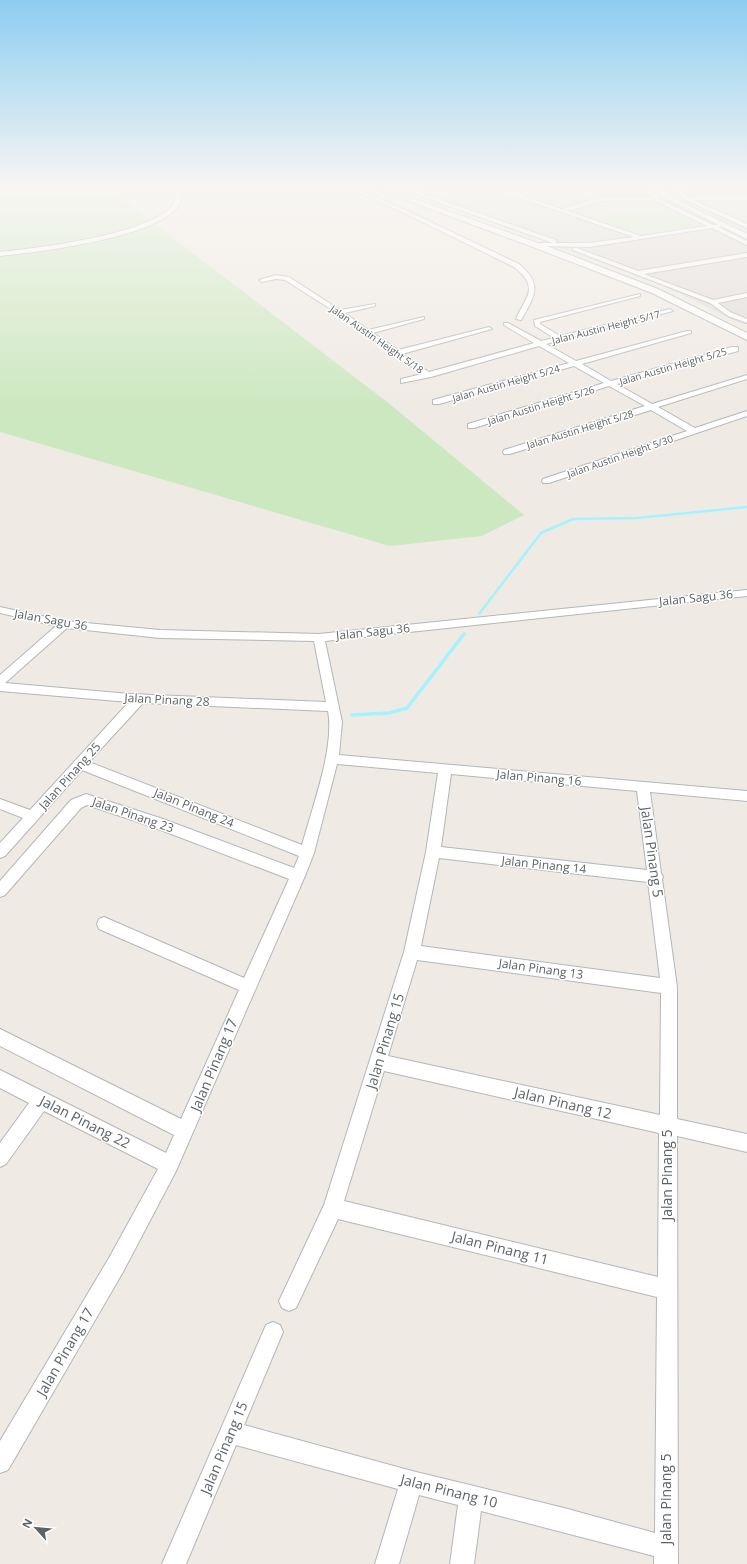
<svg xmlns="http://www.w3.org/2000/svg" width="747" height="1564" font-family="'Open Sans',sans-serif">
  <rect width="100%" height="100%" fill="#f0eae4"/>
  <path fill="#e0dcd9" d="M412 189H747V324L739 323 666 287 411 192Z"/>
  <path fill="#cce8c0" d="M0 189H109L391 405 524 515 482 536 390 546 0 432Z
    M657 202 702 225 642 235 596 219Z"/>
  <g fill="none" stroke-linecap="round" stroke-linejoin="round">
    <path stroke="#a5f2ff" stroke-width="2.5" d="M479 614 541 533 573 519 637 518 747 507"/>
    <path stroke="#a5f2ff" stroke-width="3.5" d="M352 715 389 713 407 708 464 634"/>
    <defs>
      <path id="minor" d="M350 189H357L410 212 519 264C544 285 534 297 521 320L516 319C525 297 541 288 514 267L406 214Z
        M414 189H418L421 193 556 240 557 241 555 243H589L634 237 494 189H502L562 209 602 197H651L645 189H650L659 199 713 225 725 224V226L718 227 747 241V245L712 228 589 247 542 246 540 245V243H553L417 195 414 192ZM654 200 707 226 641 236 567 211 602 201Z
        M675 189H680L690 198 692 196H747V200H693L747 224V228L684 199Z
        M573 248H577L638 271 747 253V257L644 274 713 300 747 293V297L718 303 730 312 747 319V323L728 316 710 303 573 250Z
        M276 275 289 277 340 310 375 304V306L345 313 368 330 424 317V319L373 333 398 350 489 327 492 329 402 354 429 372 534 343 504 325V323H508L541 341 554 338 535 326 534 320 640 294V296L540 322V324L560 336 670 309 673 311 546 344 576 361 687 331H691V333L582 364 611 381 732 347H738V351L617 384 652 404 747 375V379L658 407 695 428 747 411V416L549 483H543L542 481 543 479 687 431 651 410 510 454H504L503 452 504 450 645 406 609 386 474 428H468V424L604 383 574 366 439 404H433V400L569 363 539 346 431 377 401 383V379L422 374 337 313 285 280 276 279 262 282 259 280Z
        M747 590V596L325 641 342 722 339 755 747 791V801L650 792 661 873 663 877 662 879 677 987V1119L747 1134V1152L677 1136 678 1564H654V1556L481 1511 474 1564H450L458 1505 419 1495 399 1564H375L398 1489 236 1445 186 1564H162L266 1325 273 1322 280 1325 283 1332 244 1425 412 1471 564 1508 655 1533 657 1297 338 1219 296 1308 289 1311 282 1308 279 1301 324 1205 404 952 426 852 438 773 337 764 314 853 305 876 176 1171 123 1272 8 1470 0 1473V1441L109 1258 158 1169 44 1111 6 1164 0 1167V1143L29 1103 0 1088V1070L166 1153 174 1135 0 1046V1029L181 1119 239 990 99 929 97 924 99 919 104 917 244 978 289 879 153 827 87 805 81 808 5 895 0 897V881L71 800 86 794 163 819 294 868 299 856 82 770 5 856 0 858V843L23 818 0 809V799L30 810 129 702 0 691V675L56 626 0 613V607L65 621 160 630 319 634ZM67 628 160 638 314 641 326 702 130 694 5 683ZM143 703 328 711C335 747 312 808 302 845L89 762ZM451 774 637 791 647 870 441 847ZM439 858 648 882 660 978 421 946ZM417 960 661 993 660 1115 388 1056ZM384 1071 659 1133 658 1277 344 1201Z"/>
      <path id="tertiary" d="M176 189H182C182 197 181 204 176 209 150 238 40 252 0 256V252C39 248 145 235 171 207 176 202 176 195 176 189Z
        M656 189H662L667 195 747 234V239L663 197Z"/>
      <path id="secondary" d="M377 189H387L552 248 658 289 747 333V340L652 293 546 252Z"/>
    </defs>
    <use href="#minor" stroke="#b2b7ba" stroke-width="2"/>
    <use href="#tertiary" stroke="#b2b7ba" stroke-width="2"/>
    <use href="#secondary" stroke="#b1b7ba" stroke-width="2"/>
    <use href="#minor" fill="#fff" fill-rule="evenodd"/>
    <use href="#tertiary" fill="#fff" fill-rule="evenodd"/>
    <use href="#secondary" fill="#fff" fill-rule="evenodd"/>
  </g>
  <linearGradient id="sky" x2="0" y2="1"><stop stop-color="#8dcdf1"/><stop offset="0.46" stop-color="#f8f6f3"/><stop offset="1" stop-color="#f8f6f3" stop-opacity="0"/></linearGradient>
  <rect width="747" height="408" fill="url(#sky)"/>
  <g text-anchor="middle" stroke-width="3" stroke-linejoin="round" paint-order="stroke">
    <g font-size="10" fill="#5c6366" stroke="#fff">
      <text transform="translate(606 327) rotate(-14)" y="4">Jalan Austin Height 5/17</text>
      <text transform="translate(377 339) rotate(35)" y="4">Jalan Austin Height 5/18</text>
      <text transform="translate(673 366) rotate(-16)" y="4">Jalan Austin Height 5/25</text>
      <text transform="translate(506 383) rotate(-16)" y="4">Jalan Austin Height 5/24</text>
      <text transform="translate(541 405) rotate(-17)" y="4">Jalan Austin Height 5/26</text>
      <text transform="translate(580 429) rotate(-17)" y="4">Jalan Austin Height 5/28</text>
      <text transform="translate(620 456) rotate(-19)" y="4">Jalan Austin Height 5/30</text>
    </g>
    <g font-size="12" fill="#5c6366" stroke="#fff">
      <text transform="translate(696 598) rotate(-6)" y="4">Jalan Sagu 36</text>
      <text transform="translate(51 620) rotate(10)" y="4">Jalan Sagu 36</text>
      <text transform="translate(373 632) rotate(-6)" y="4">Jalan Sagu 36</text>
      <text transform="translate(167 700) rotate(3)" y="4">Jalan Pinang 28</text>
      <text transform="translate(70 776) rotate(-48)" y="4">Jalan Pinang 25</text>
      <text transform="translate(539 778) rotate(5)" y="4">Jalan Pinang 16</text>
      <text transform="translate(194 808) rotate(22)" y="4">Jalan Pinang 24</text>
      <text transform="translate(133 815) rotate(19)" y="4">Jalan Pinang 23</text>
      <text transform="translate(544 865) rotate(6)" y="4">Jalan Pinang 14</text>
      <text transform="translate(541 969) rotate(8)" y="4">Jalan Pinang 13</text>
    </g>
    <g font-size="14" fill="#5c6366" stroke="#fff">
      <text transform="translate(652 852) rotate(82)" y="5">Jalan Pinang 5</text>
      <text transform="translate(385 1041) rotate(-73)" y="5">Jalan Pinang 15</text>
      <text transform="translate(214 1065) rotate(-67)" y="5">Jalan Pinang 17</text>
      <text transform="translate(563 1103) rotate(13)" y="5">Jalan Pinang 12</text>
      <text transform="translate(85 1122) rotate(27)" y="5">Jalan Pinang 22</text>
      <text transform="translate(667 1175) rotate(-90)" y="5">Jalan Pinang 5</text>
      <text transform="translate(500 1248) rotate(14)" y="5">Jalan Pinang 11</text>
      <text transform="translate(65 1352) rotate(-60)" y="5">Jalan Pinang 17</text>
      <text transform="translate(224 1448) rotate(-67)" y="5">Jalan Pinang 15</text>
      <text transform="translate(449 1491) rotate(14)" y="5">Jalan Pinang 10</text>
      <text transform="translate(666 1499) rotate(-90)" y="5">Jalan Pinang 5</text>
    </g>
  </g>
  <g transform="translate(36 1528) rotate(297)" stroke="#ffffff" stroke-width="3" paint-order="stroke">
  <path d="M0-3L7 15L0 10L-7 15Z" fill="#5c6366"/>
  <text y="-6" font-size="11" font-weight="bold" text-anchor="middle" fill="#5c6366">N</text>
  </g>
</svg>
